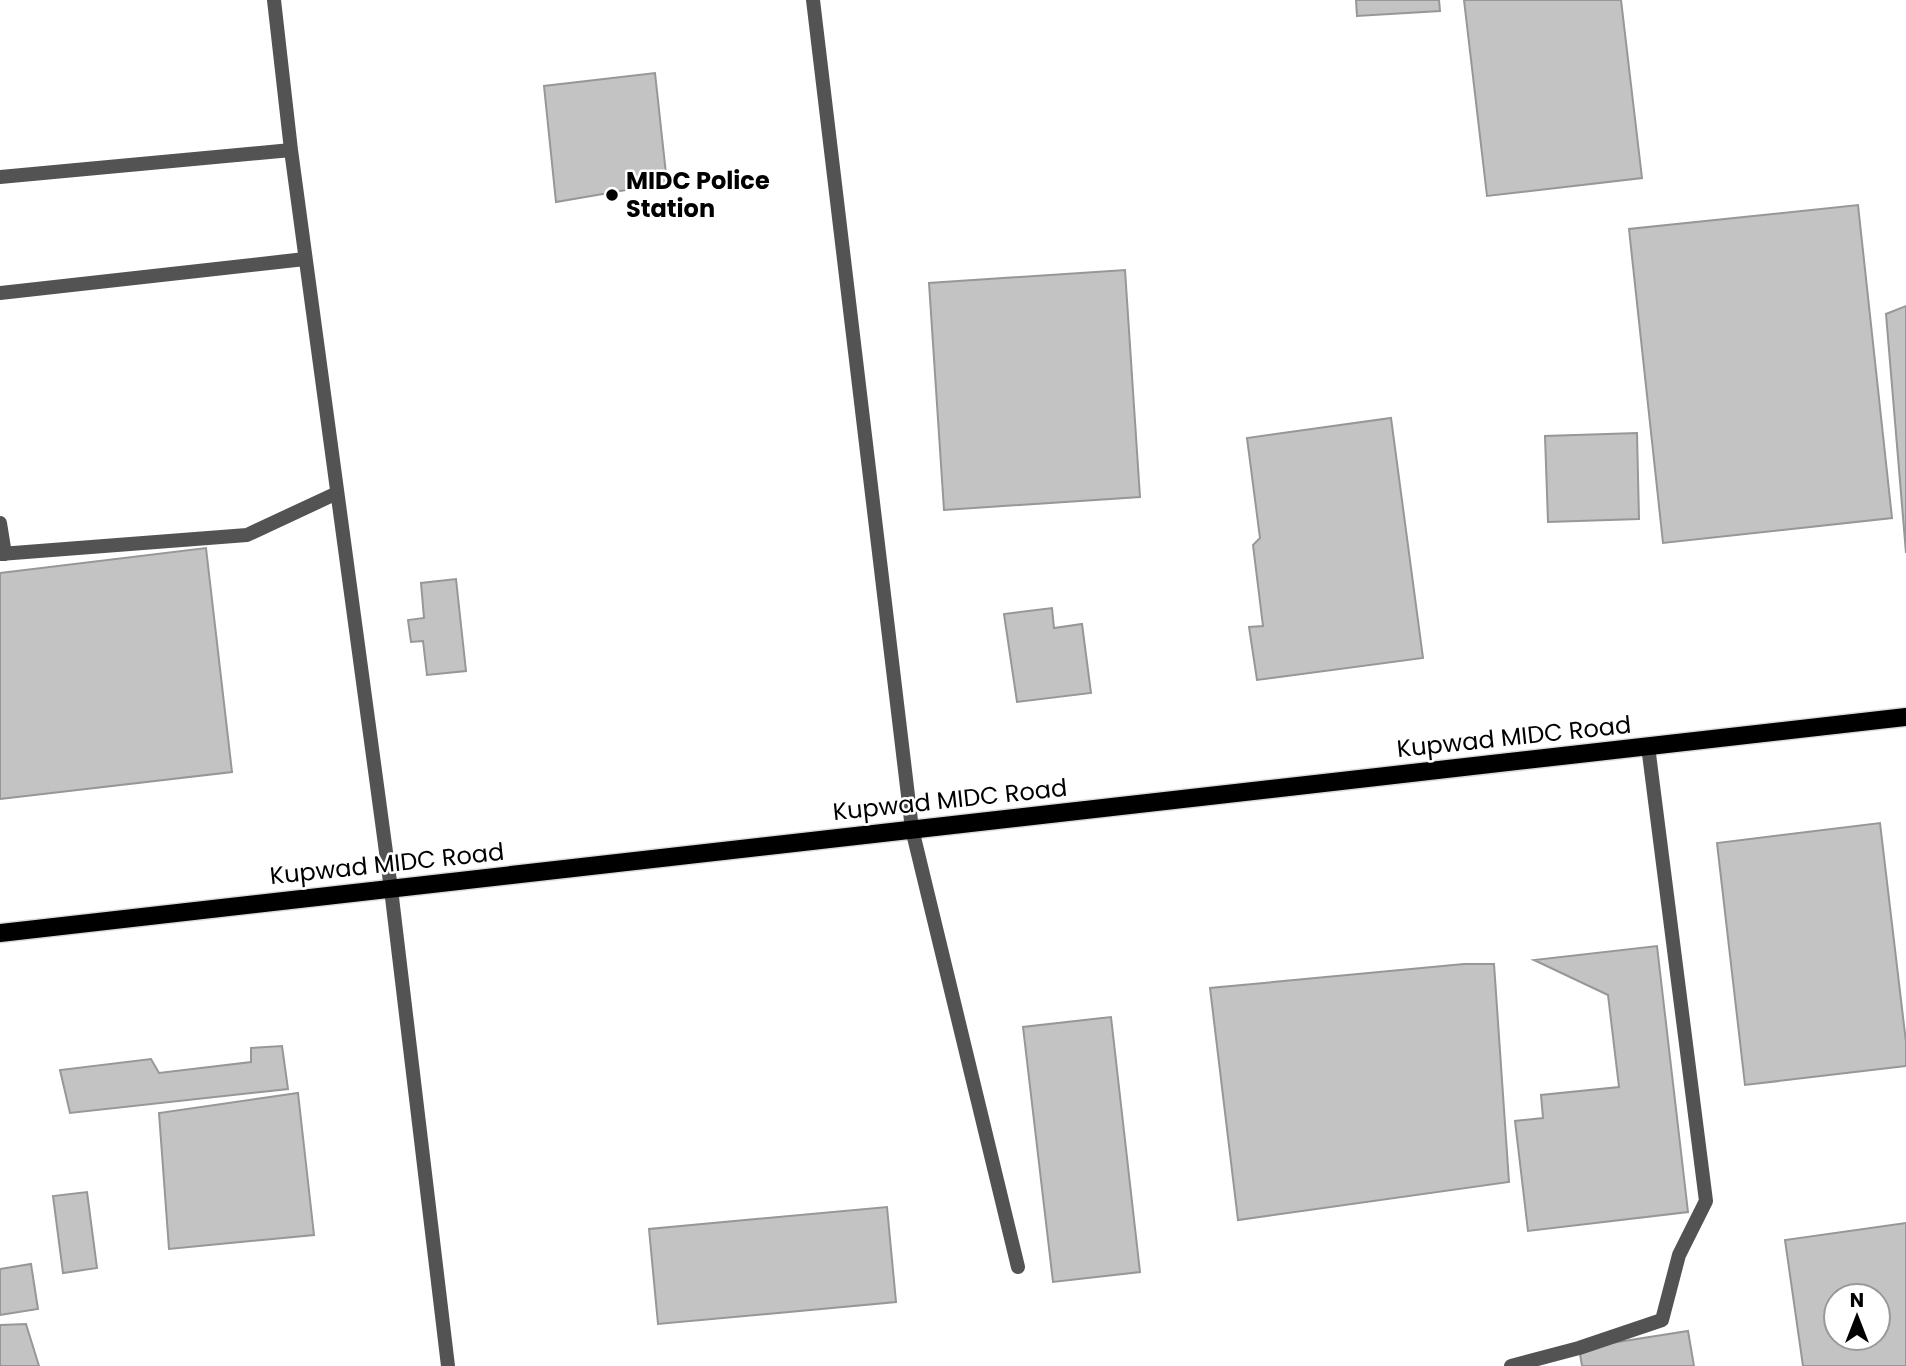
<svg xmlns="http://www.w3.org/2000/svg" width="1906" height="1366" font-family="Poppins,sans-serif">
  <rect width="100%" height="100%" fill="#fff"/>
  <path fill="#c3c3c3" stroke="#979797" stroke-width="2" fill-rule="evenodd" d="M1356 0H1439L1440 11 1357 16Z
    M1464 0H1621L1642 178 1487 196Z
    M655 73 667 183 556 202 544 86Z
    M1858 205 1892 518 1663 543 1629 229Z
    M1125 270 1140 497 944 510 929 283Z
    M1906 306V553L1886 314Z
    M1391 418 1423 658 1257 680 1249 627 1263 626 1253 545 1260 538 1247 438Z
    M1637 433 1639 519 1548 522 1545 436Z
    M206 548 232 772 0 799V573Z
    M456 579 466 671 427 675 423 641 411 642 408 620 424 618 421 583Z
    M1052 608 1054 628 1082 624 1091 693 1017 702 1004 614Z
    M1880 823 1906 1042V1066L1745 1085 1717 843Z
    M1657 946 1688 1212 1528 1231 1515 1121 1543 1118 1541 1095 1619 1087 1608 995 1534 960Z
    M1464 964H1494L1509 1182 1238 1220 1210 988Z
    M1111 1017 1140 1272 1053 1282 1023 1027Z
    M282 1046 288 1089 70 1113 60 1070 151 1059 159 1073 251 1062V1048Z
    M298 1093 314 1235 169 1249 159 1113Z
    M87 1192 97 1268 63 1273 53 1196Z
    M887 1207 896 1302 658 1324 649 1229Z
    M1906 1223V1366H1803L1785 1240ZM1836 1296H1878V1338H1836Z
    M31 1264 38 1309 0 1315V1269Z
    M26 1324 39 1366H0V1325Z
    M1688 1331 1694 1366H1582L1579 1348Z"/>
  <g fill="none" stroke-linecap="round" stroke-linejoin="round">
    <defs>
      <path id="primary" d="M0 933 1906 717"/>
    </defs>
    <use href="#primary" stroke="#dbdbdb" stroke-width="21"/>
    <path stroke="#535353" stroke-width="14" d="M274 0 291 150
      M813 0 912 829 1018 1267
      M0 177 291 150 391 889 448 1366
      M0 293 305 259
      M0 523 5 554
      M0 554 247 535 337 493
      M1511 1366 1579 1348 1662 1320 1679 1255 1706 1201 1648 746"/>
    <use href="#primary" stroke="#000" stroke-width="18"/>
  </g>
  <circle fill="#000" stroke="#fff" stroke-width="2.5" cx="612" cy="195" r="7"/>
  <g text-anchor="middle" stroke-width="5" stroke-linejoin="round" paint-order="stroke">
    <g font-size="24" font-weight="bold" fill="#000" stroke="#fff" text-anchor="start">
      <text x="626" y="189">MIDC Police<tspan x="626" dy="28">Station</tspan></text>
    </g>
    <g font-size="24" fill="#000" stroke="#fff">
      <text transform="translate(1514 737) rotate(-6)" y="8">Kupwad MIDC Road</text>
      <text transform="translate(950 800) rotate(-6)" y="8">Kupwad MIDC Road</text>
      <text transform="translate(387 864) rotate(-6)" y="8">Kupwad MIDC Road</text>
    </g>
  </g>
  <g transform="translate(1857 1317)"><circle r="33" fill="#ffffff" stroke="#999999" stroke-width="2"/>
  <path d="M0-5L12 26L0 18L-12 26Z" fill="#000000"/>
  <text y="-10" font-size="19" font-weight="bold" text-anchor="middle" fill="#000000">N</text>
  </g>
</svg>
